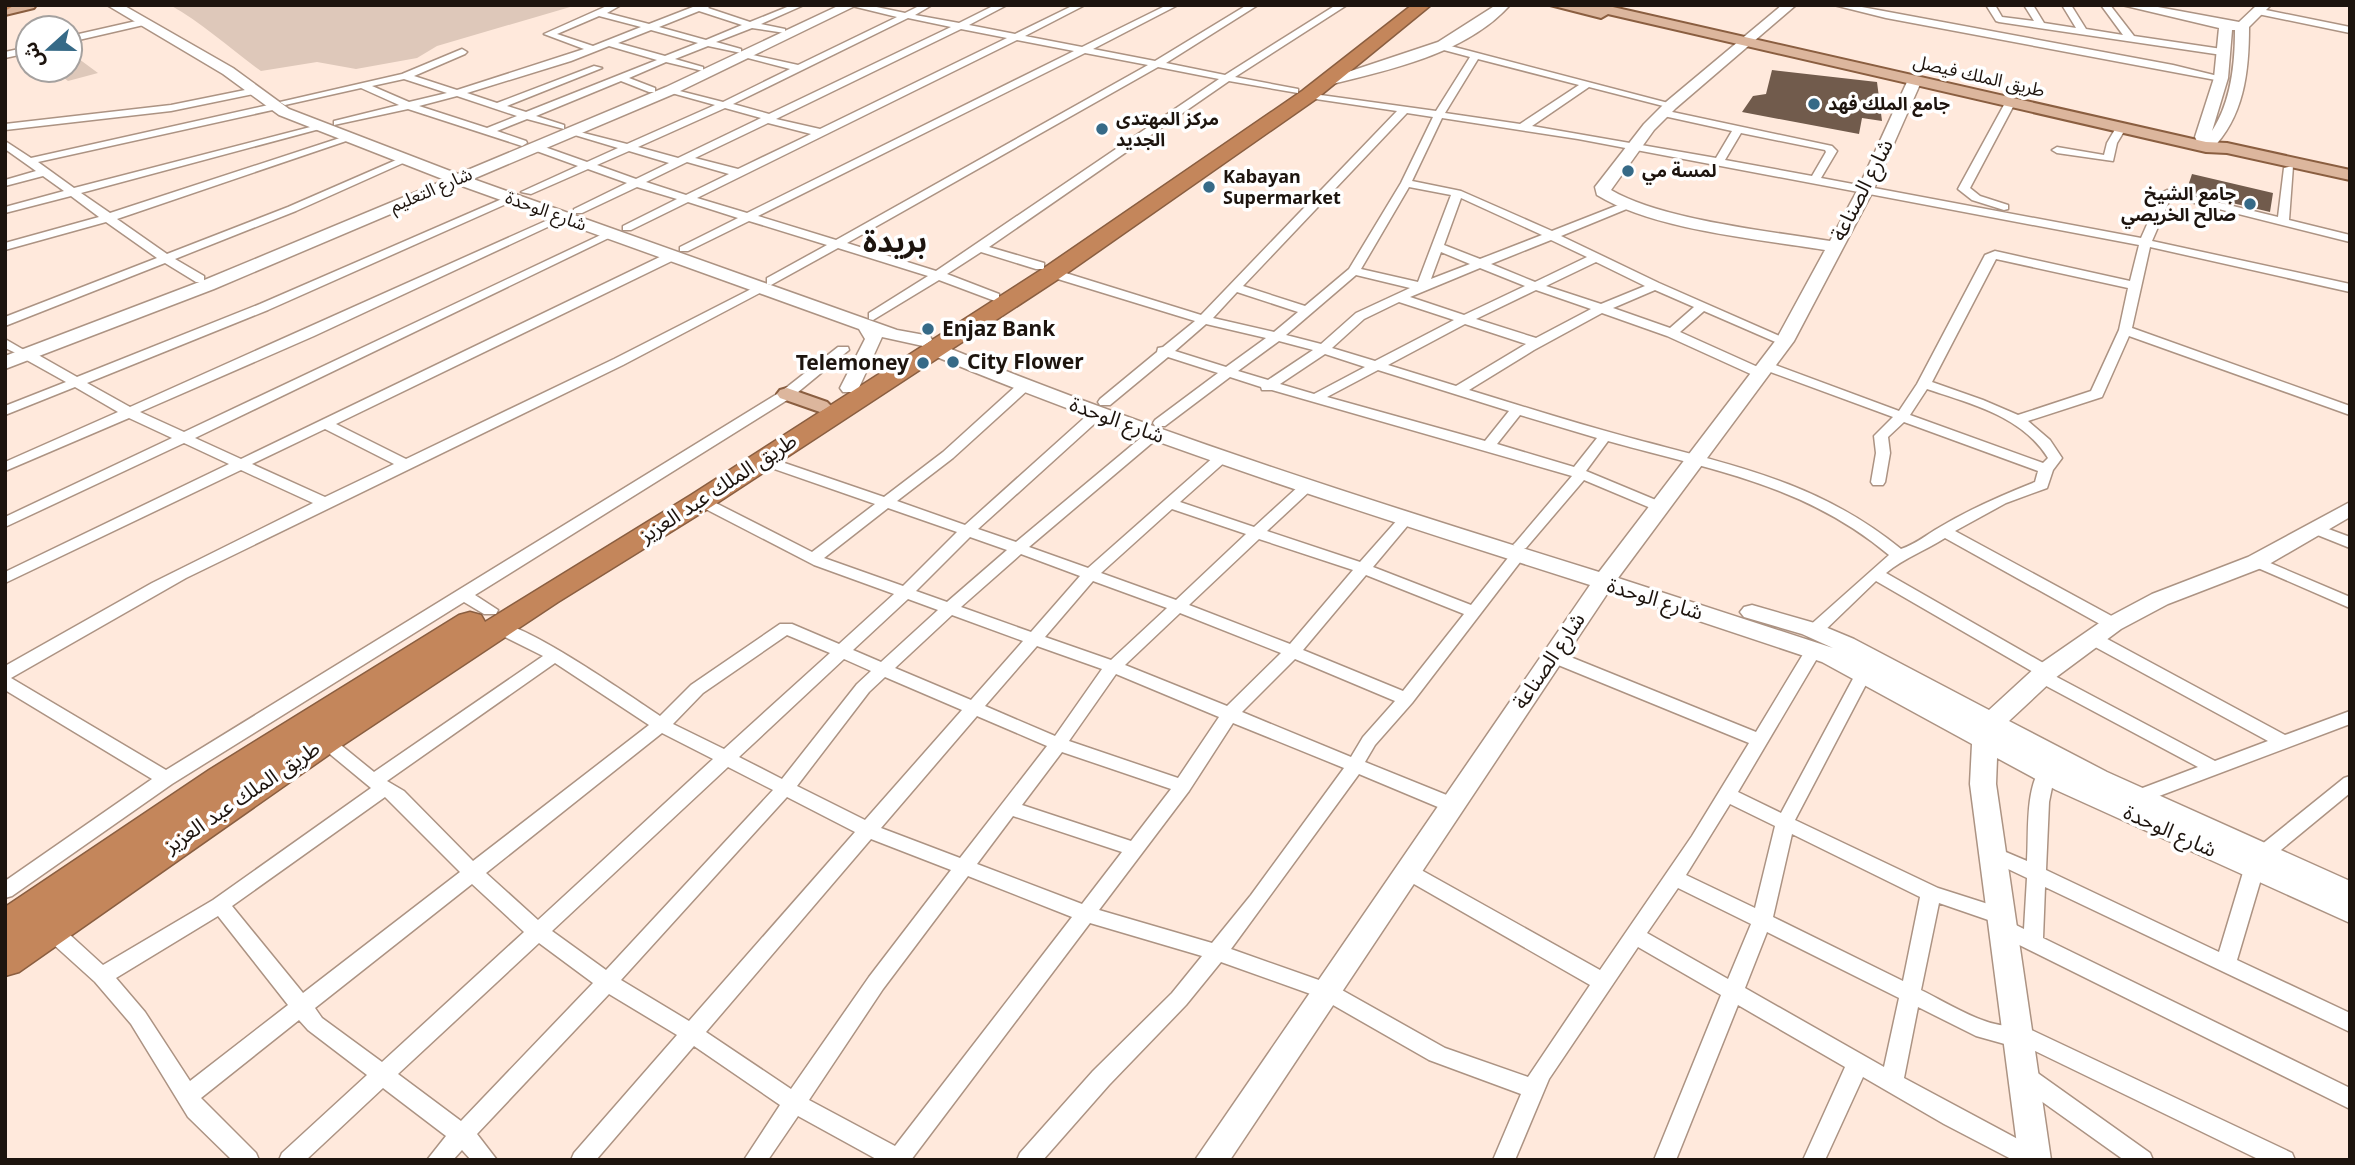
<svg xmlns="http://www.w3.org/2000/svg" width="2355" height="1165" font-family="'Noto Sans','Noto Sans Arabic',sans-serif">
  <rect width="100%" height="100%" fill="#ffe9dc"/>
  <path fill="#dec8ba" d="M170 5H577L437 46 417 58 356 69 317 62 261 71C230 49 203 23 170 5Z
    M79 59 98 73 68 81 54 70H70V61Z"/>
  <path fill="#715b4c" d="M1772 70 1877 82 1882 121 1862 118 1859 134 1742 112 1753 96 1766 94Z
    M2192 174 2273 193 2270 212 2186 192Z"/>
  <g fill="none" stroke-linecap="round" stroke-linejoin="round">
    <defs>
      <path id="street" d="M609 5H621L607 13 649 24 698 5H711L708 8 750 22 792 5H804L761 24 785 29V33L752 28 716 42 741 49V53L708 46 675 59 703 67V71L666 62 629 78 655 88V92H649L621 81 536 116 564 125V129L527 119 497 131 526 141 527 143 522 146 408 109 334 125V121L399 105 361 88 285 105 280 102 402 74 462 49 467 52 465 54 414 76 457 90 584 49 544 34ZM699 11 742 25 706 40 659 27ZM599 16 641 27 593 46 557 34ZM651 30 698 43 665 56 618 43ZM609 46 657 60 526 112 507 106 602 68 594 66 497 103 467 93 571 61ZM404 79 447 93 409 102 372 86ZM457 96 517 116 487 128 419 106Z
        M848 5H867L905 13 921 5H932L915 15 959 23 995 5H1007L969 25 1015 34 1074 5H1085L1025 36 1082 47 1167 5H1178L1093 49 1155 61 1247 5H1258L1166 63 1225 75 1336 5H1347L1235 77 1298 89V93L1229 81 989 247 1044 263V269H1036L981 252 947 274 999 294V300L995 301 939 280 873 320 869 319V313L928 276 838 248 771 285 767 284V278L827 245 749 221 688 251H680V247L738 218 688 202 631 230H623V226L677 199 637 187 582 213H574V209L627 183 588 169 531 194 521 192 578 166 531 149V145H539L587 162 618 148 568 133V129L627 144 715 105 668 92V88L723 102 790 69 744 57V53L798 65 897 17ZM908 18 951 27 769 114 733 104ZM961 29 1007 38 820 129 776 119ZM1017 40 1074 51 747 213 697 198ZM1085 53 1148 65 836 240 758 216ZM1158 67 1219 79 936 271 847 243ZM725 108 761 118 678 158 638 147ZM768 123 811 134 738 169 695 158ZM629 151 669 163 636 179 597 165ZM687 162 729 174 686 195 646 182Z
        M1834 5H1851L2173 65 2226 78 2221 81 1886 18Z
        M1986 5H1995L2002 17 2034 21 2024 5H2033L2044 23 2076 28 2062 5H2071L2086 29 2123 35 2101 5H2110L2134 36 2222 49 2227 52 2222 55 1999 22 1996 21Z
        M2256 8 2350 27V33L2253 13V9Z
        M145 19 150 22 148 24 70 42V36Z
        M1443 44 1676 105 1671 108 1589 87 1532 126 1716 158 1732 131 1659 115 1658 113 1663 110 1832 146 1837 151 1821 178 2141 238 2161 193 2167 190 2278 217 2284 168 2293 166 2289 220 2350 235V242L2171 197 2152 241 2350 284V292L2150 247 2132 328 2350 406V415L2129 336 2102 397 2028 421 2050 440 2062 458 2053 470 2047 488 2006 503 1955 531 2119 620 2121 624 2119 628H2107L1945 538C1925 551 1904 558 1886 573L2052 668 2054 672 2053 675 2215 761 2268 741 2086 642 2084 638 2086 634H2098L2285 735 2350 711V724L2138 804 2132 802 2129 797 2132 792 2198 767 2035 680 2033 676 2035 673 1876 581 1820 635H1808L1806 631 1808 627 1889 555C1804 484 1711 470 1608 441L1586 471 1663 503 1665 506 1663 509H1653L1584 480 1526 548 1521 550 1513 545 1516 542 1572 476 1272 390H1262L1261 387 1230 377 1165 426H1155L1153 423 1155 420 1218 373 1168 357 1110 405H1100L1098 402 1100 399 1157 352 1158 348 1163 347 1195 321 1048 276V270H1056L1201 315 1397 111 1309 98 1304 95 1306 93 1436 111 1470 57 1440 49 1438 47ZM1478 59 1579 85 1520 124 1445 113ZM1407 113 1433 117 1401 183 1349 269 1305 306 1243 286ZM1442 118 1578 139 2139 245 2130 281 1995 251 1985 255 1917 384 1899 411 1770 363H1760V368L1680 332 1704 311 1780 344 1785 345 1791 341 1659 283 1561 236 1634 206V202H1626L1552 231 1461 191 1412 181ZM1741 133 1825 150 1826 152 1812 176 1725 160ZM1409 187 1451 195 1418 282 1361 269ZM1461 198 1542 235 1480 259 1444 245ZM1551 240 1587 257 1535 282 1491 264ZM1441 252 1470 264 1431 279ZM1996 259 2128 288 2119 330 2091 391 2018 415 1983 400 1932 382ZM1596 262 1645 286 1601 304 1546 286ZM1480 268 1525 286 1464 315 1410 297ZM1356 275 1410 288 1356 313 1321 344 1286 335ZM1536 290 1591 309 1536 338 1476 319ZM1655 290 1694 307 1670 328 1613 308ZM1237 292 1298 312 1274 332 1213 318ZM1399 302 1454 320 1375 361 1332 348 1364 319ZM1602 313 1667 336 1755 376H1765V370L1893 417 1874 436 1876 453 1871 482 1873 485H1883L1885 482 1890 453 1888 437 1904 422 2038 471 2035 482C2002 495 1970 509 1940 527 1926 535 1916 544 1901 549 1820 483 1736 466 1638 440 1581 425 1525 407 1469 390L1534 350ZM1206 324 1266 338 1226 367 1175 351ZM1465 324 1526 344 1456 386 1388 365ZM1279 341 1313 350 1268 380 1238 371ZM1325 354 1365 367 1314 394 1280 384ZM1378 370 1509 411 1485 441 1327 397ZM1927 389C1971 404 2022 416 2048 458L2043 463 1910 415ZM1520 415 1587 435 1597 438 1574 467 1497 444Z
        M28 47V53L5 58V52Z
        M255 88 258 89V93L171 111 5 130V124L171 105Z
        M2010 100 2015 103 1970 188 1980 196 2008 205V209L2004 210 1972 200 1958 189 2005 103Z
        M273 104 278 107 277 109 38 162 74 188 322 124 327 127 81 193 110 213 346 136 355 138 117 219 167 254 288 207 403 157 412 159 296 211 175 259 204 276V282H196L165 263 5 326V317L157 258 106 222 5 250V243L99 217 71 196 5 213V207L64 191 43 176 5 186V180L36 171 5 149V141L31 158Z
        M2117 126 2126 128 2117 143 2113 161 2057 153 2052 150 2057 147 2104 155 2107 143Z
        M511 195 515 196V200L268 310 87 383 130 407 559 215 569 217 314 336 140 412 184 432 607 232 611 231 617 234 195 438 241 459 668 253H676V259L336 424 406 459 614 359 759 285H767L769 288 623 365 186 578 11 678 166 770 782 391 838 347H848L849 350 792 397 475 595 498 610 496 614H484L464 602 172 784 12 896 5 898V881L152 779 5 690V666L152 583 313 503 241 470 5 583V572L229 464 184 443 5 527V517L172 438 129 418 5 471V462L118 412 75 387 5 415V406L66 382 23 358V352H33L77 377 260 304ZM325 429 394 464 325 497 252 464Z
        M5 339 24 350 18 354 5 348Z
        M1024 382 1029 383V389L953 458 897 501 965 525 1093 410 1098 409 1105 413 1103 416 978 529 1016 542 1149 431H1159L1161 434 1159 437 1029 547 1088 568 1216 455H1226L1228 458 1226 461 1180 502 1254 527 1300 485H1310L1312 488 1310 491 1267 531 1360 562 1399 518H1409L1412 521 1409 524 1373 567 1471 605 1511 554 1516 552 1524 557 1412 703 1375 745 1365 762 1459 800 1461 805 1459 810 1452 812 1445 810 1359 774 1231 949 1333 985 1445 1048 1528 1077 1590 985 1400 876 1397 871 1400 866 1407 864 1414 866 1600 970 1692 836 1749 743 1546 660 1544 656 1546 652H1558L1756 732 1808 646 1814 645 1822 650 1738 792 1781 813 1856 673 1864 667 1872 673 1795 820 1938 888 2010 911 2013 917 2010 922 2024 929 2027 878 1987 859 1984 854 1987 849 1994 847 2027 861C2029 833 2025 794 2040 768H2052L2055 773 2049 802 2046 870 2219 952 2244 869 2247 864 2254 862 2261 864 2264 869 2237 960 2350 1013V1032L2045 887 2043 938 2350 1088V1109L1997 934 1994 928 1997 923 1939 903 1921 990C1946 1002 1993 1033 2018 1024L2025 1027 2292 1153 2295 1160H2260L2025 1046 2019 1048 1976 1036 1918 1007 1904 1078 2042 1152 2045 1160H2013L1944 1124 1863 1077 1825 1160H1803L1845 1067 1738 1005 1676 1160H1654L1721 995 1638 947 1549 1079 1515 1160H1493L1521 1094 1429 1060 1319 997 1221 962 1186 1005 1109 1085 1043 1160H1017L1020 1153 1093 1071 1172 993 1202 956 1090 923 911 1160H878L798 1116 768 1160H744L780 1105 694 1046 596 1160H571L574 1153 677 1035 609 994 477 1134 497 1160H471L462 1150 453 1160H427L446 1136 383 1088 306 1160H279L282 1153 367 1075 308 1030 299 1020 201 1098 256 1153 259 1160H232L188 1117 131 1024 95 982 43 935 40 929 43 923 50 921 57 923 103 965 213 900 371 788 319 745 316 741 319 737H331L374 772 543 656 493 631 491 627 493 623C518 617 634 699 660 716L691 685 780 624H792L839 644 894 594 814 565 696 504 694 501 696 498H706L812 552 875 504 757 463 755 460 757 457H767L884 497 943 452 1019 383ZM888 508 957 532 903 586 824 558ZM1172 509 1246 534 1176 600 1101 573ZM970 537 1007 550 947 602 916 591ZM1259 539 1353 570 1290 644 1189 605ZM1021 554 1080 576 1031 632 961 607ZM1366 575 1464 614 1403 691 1303 650ZM1093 581 1167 608 1111 660 1045 637ZM908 599 938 610 881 662 853 650ZM1180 613 1281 653 1227 706 1125 665ZM952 615 1023 641 971 700 895 668ZM787 635 830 653 724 749 673 724 703 693ZM1037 646 1102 669 1055 736 985 706ZM844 659 871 671 857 684 782 779 739 757ZM1295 659 1395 701 1363 737 1351 757 1242 712ZM555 663 649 725 473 861 404 791 387 781ZM1116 674 1219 717 1178 778 1069 741ZM885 677 962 710 865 820 797 786 869 692ZM977 716 1047 746 960 858 881 828ZM1233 723 1344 768 1251 895 1212 943 1099 910 1189 791ZM662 733 713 759 538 920 486 873ZM1062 752 1171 789 1131 841 1022 805ZM728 767 773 790 606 970 552 931ZM385 797 460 872 303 993 232 906ZM787 797 855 832 689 1021 621 980ZM1730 804 1775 826 1755 908 1686 875ZM1013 816 1122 852 1082 904 977 864ZM1792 834 1920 897 1903 981 1773 917ZM871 839 951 870 869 977 791 1089 706 1032ZM968 876 1072 917 895 1146 809 1100 883 989ZM472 884 524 932 382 1062 322 1018 315 1008ZM1678 888 1751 924 1728 979 1647 933ZM218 916 288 1005 190 1081 145 1012 116 978ZM1767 932 1899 998 1884 1067 1745 988ZM539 943 593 983 461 1121 398 1074Z
        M2315 524 2350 537V548L2310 532 2307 529 2310 526Z
        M2256 557 2350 597V608L2251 565 2248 562Z
        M2350 776V793L2270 859 2263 861 2256 859 2253 854 2256 849 2344 778Z
        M2024 1067 2032 1069 2150 1153 2153 1160H2124L2016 1083 2013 1076 2016 1069Z"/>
      <path id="secondary" d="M107 5H123L233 68 289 109 458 174 666 87 840 5H857L676 93 473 179 897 330 930 336 932 340 923 346 882 337 857 392H843L840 388 865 339 859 329 459 185 214 289 5 369V356L202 281 445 180 279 115 223 74Z
        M1496 5H1510C1466 54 1389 70 1328 85L1321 81 1438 42Z
        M1782 5H1796L1676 108 1654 130 1611 190C1662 220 1769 231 1830 241L1857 191 1907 82 1914 78 1921 82 1873 191 1794 341 1618 578 1833 648 1802 634 1744 617 1740 612 1744 607 1752 605 1818 624 1854 639 1989 710 2037 666 2105 619 2152 594 2248 557 2350 502V517L2264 567 2168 604 2121 629 2055 678 2009 721 2107 772 2350 881V923L2056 790 1997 758 1996 784 2051 1160H2019L1970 784 1972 744 1822 662 1609 591 1230 1160H1195L1590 585C1367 514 1144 443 927 353L925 349 927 345H941C1156 433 1377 503 1599 572L1776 340 1825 250C1758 239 1654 230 1597 195L1595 187 1644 124 1666 102Z
        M2122 5H2147L2239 22 2257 5H2271L2249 27C2249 72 2244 117 2211 150H2201L2195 137 2214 78 2219 28ZM2232 30H2235C2235 65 2231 102 2212 131L2228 78Z"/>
      <path id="primary" d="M36 5 34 8 5 15V7Z
        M1550 5H1604L2206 142 2227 143 2350 170V180L2227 153 2206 152 1608 14 1601 18Z
        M787 388 827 402 831 406 820 412 780 398 777 394 780 390Z"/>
      <path id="highway" d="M5 5H15L5 11Z
        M1412 5H1431L1316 99 1060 278 711 507 558 602 337 749 19 972 5 976V907L209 770 459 615 470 612 481 615 485 622 691 495 1044 268 1302 91Z"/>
    </defs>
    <use href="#street" stroke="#ac9383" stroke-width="3"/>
    <use href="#secondary" stroke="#ac9383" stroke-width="3"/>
    <use href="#primary" stroke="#8a5e40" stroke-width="4"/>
    <use href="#highway" stroke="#8a5e40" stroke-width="3"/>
    <use href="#street" fill="#fff" fill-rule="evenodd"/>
    <use href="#secondary" fill="#fff" fill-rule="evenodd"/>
    <use href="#primary" fill="#dcb69d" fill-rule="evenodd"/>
    <use href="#highway" fill="#c4865b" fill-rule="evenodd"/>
  </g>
  <g fill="#366a87" stroke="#fff" stroke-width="2.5">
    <circle cx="1814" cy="104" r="7"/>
    <circle cx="1102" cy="129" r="7"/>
    <circle cx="1628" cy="171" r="7"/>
    <circle cx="1209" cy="187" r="7"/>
    <circle cx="2250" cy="204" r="7"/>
    <circle cx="928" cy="329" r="7"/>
    <circle cx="953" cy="362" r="7"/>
    <circle cx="923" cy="363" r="7"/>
  </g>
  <g text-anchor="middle" stroke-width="7" stroke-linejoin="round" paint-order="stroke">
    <g font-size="18" fill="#1d140e" stroke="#fff">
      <text transform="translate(1979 76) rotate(13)" y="6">طريق الملك فيصل</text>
      <text transform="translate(431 190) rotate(-23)" y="6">شارع التعليم</text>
      <text transform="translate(546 211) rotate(20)" y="6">شارع الوحدة</text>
    </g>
    <g font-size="18" font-weight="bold" fill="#1d140e" stroke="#fff" text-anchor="start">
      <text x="1828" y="110">جامع الملك فهد</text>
      <text x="1116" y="125">مركز المهتدى<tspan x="1116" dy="21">الجديد</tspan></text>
      <text x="1642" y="177">لمسة مي</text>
      <text x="1223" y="183">Kabayan<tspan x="1223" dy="21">Supermarket</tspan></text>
      <text x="2236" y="200" text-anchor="end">جامع الشيخ<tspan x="2236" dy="21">صالح الخريصي</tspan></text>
    </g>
    <g font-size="21" fill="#1d140e" stroke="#fff">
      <text transform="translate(1862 190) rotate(-63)" y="7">شارع الصناعة</text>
      <text transform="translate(1117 420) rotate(20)" y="7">شارع الوحدة</text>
      <text transform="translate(718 488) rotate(-33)" y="7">طريق الملك عبد العزيز</text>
      <text transform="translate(1655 599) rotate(17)" y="7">شارع الوحدة</text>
      <text transform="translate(1549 661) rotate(-56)" y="7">شارع الصناعة</text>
      <text transform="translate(242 797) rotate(-34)" y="7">طريق الملك عبد العزيز</text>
      <text transform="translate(2170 831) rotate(24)" y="7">شارع الوحدة</text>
    </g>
    <g font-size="21" font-weight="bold" fill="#1d140e" stroke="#fff" text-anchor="start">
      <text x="942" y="336">Enjaz Bank</text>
      <text x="967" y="369">City Flower</text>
      <text x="909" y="370" text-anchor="end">Telemoney</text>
    </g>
    <g font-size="30" font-weight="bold" fill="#1d140e" stroke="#fff">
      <text x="895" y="252">بريدة</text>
    </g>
  </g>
  <rect width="2355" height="1165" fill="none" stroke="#1d140e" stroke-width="14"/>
  <g transform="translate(49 49) rotate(249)"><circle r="33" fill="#ffffff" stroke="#a5a19f" stroke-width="2"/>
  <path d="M0-5L12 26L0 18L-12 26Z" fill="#366a87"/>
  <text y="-10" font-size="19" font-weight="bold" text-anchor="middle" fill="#1d140e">ش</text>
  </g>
</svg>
